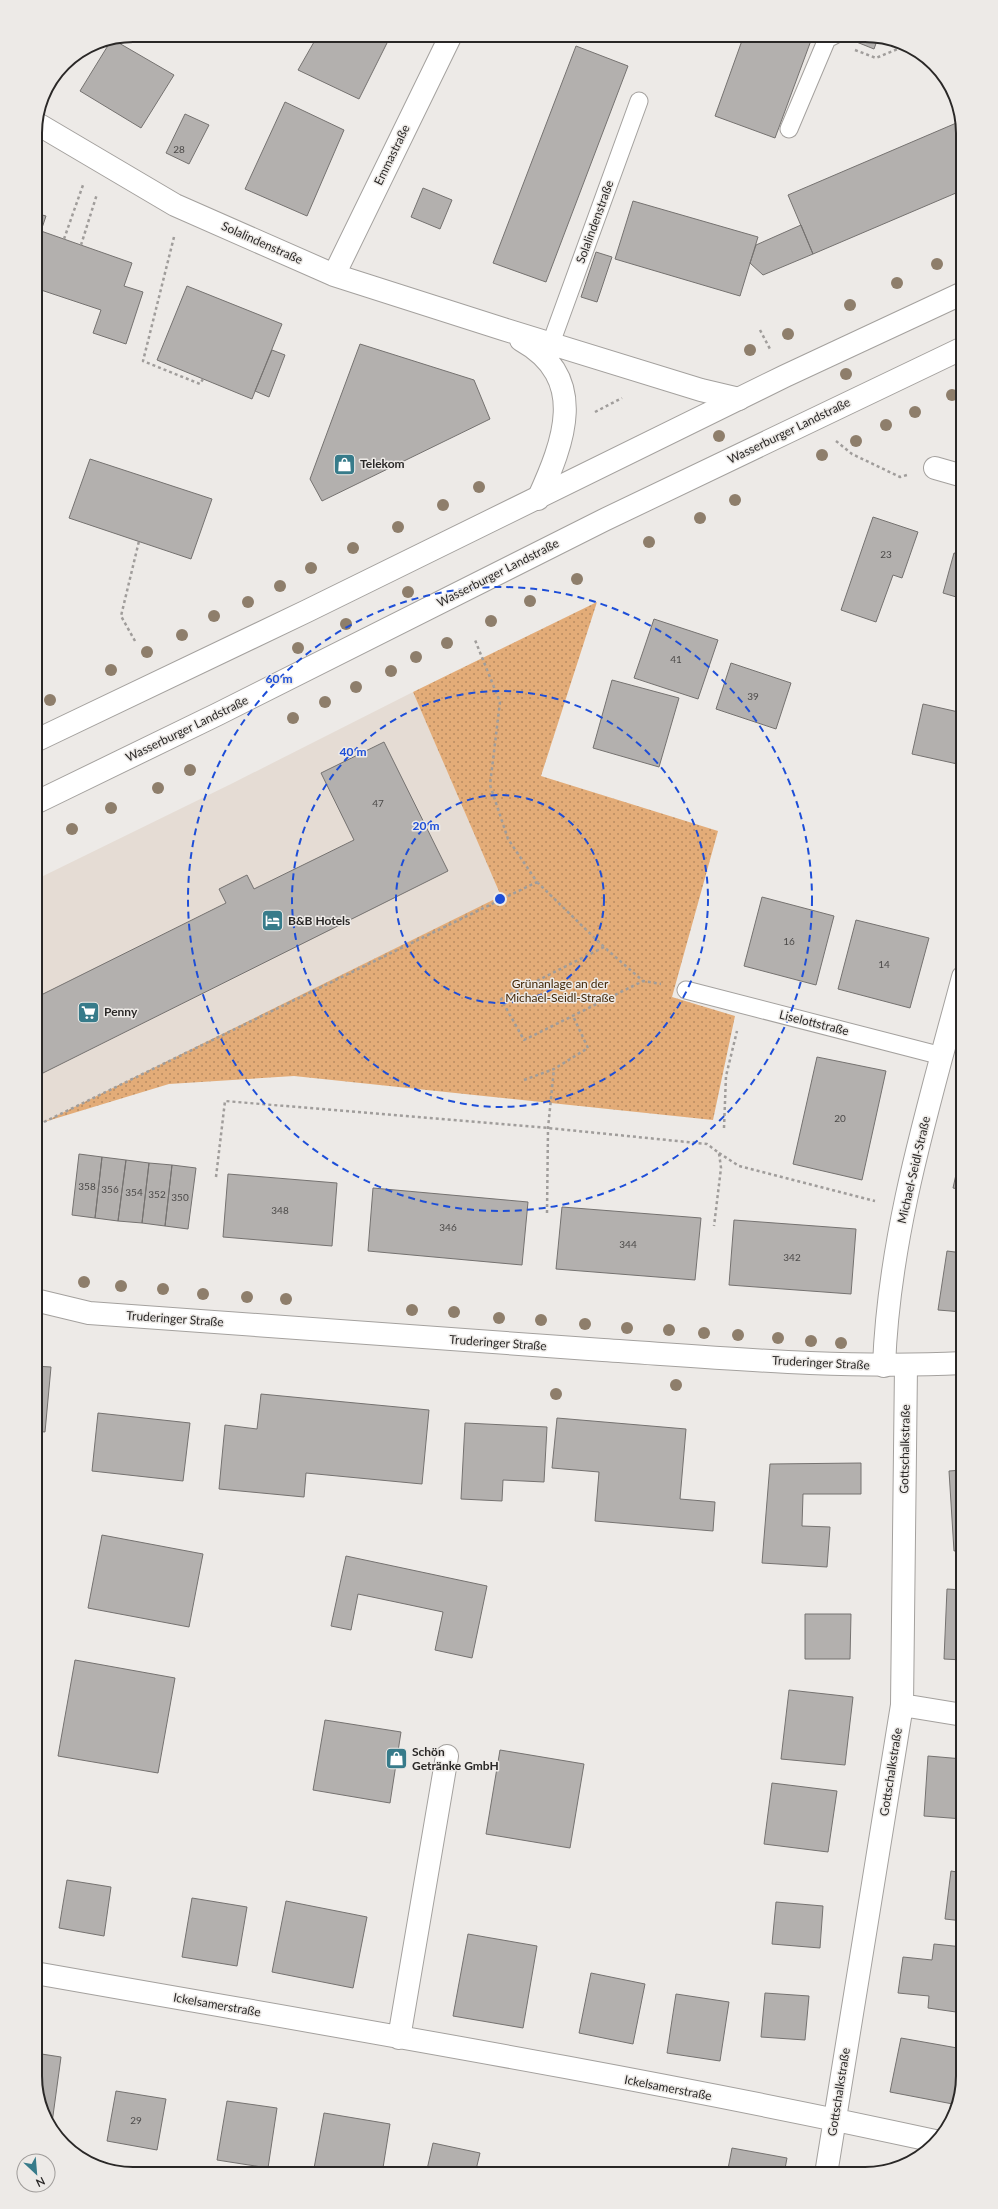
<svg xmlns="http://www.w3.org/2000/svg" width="998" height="2209" font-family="Lato,sans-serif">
  <defs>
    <pattern id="grass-dots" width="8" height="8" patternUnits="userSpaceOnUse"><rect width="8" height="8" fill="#e3ac78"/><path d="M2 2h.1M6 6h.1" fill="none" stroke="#b88c62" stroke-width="1.8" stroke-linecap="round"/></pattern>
  </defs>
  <rect width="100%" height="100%" fill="#edeae7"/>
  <path fill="#e5dcd4" d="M413 692 502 896 44 1122 35 1130V880L233 783Z"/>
  <path fill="url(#grass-dots)" d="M597 602 541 776 718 831 672 997 735 1016 713 1120 294 1076 169 1084 44 1122 501 896 413 692Z"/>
  <path fill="#b3b0ae" stroke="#757270" d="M318 35H391L359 99 298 70Z
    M744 35H813L775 138 715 116Z
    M851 35H871L878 38 874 49 849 39Z
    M112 39 174 75 141 128 80 91Z
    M576 46 628 66 546 282 493 263Z
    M285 102 344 130 307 216 245 189Z
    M185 114 209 125 189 164 166 153Z
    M961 121 963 133V190L813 254 788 195Z
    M423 188 452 200 440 229 411 217Z
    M633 201 758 237 740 296 615 259Z
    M35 213 46 216 41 231 132 263 124 286 143 292 126 344 93 333 101 310 35 288Z
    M801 225 813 254 763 275 750 263 756 245Z
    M596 252 612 257 597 302 581 297Z
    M187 286 282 324 252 399 157 360Z
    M360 344 474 380 490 419 322 501 310 479Z
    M272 350 285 355 269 397 255 391Z
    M90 459 212 499 191 559 69 518Z
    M873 517 918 532 902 578 893 575 876 622 841 610Z
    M954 553 963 555V599L943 593Z
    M654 619 718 640 698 699 634 678Z
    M731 663 791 683 776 729 716 709Z
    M612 680 679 698 659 767 593 748Z
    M923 704 963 713 962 765 912 754Z
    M384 742 448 871 35 1077V998L226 903 219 889 247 875 254 889 354 840 321 773Z
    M762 897 834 916 816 985 744 966Z
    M856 920 929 938 910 1008 838 989Z
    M817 1057 886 1071 862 1180 793 1164Z
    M963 1143V1190L953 1188Z
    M79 1154 102 1157 95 1218 72 1215Z
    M102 1157 126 1160 118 1221 95 1218Z
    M126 1160 149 1163 142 1223 118 1221Z
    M149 1163 172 1165 165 1226 142 1223Z
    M172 1165 196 1168 188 1229 165 1226Z
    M228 1174 337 1183 332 1246 223 1237Z
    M373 1188 528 1202 522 1265 368 1251Z
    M562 1207 701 1218 695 1280 556 1269Z
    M734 1220 856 1229 851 1294 729 1285Z
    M947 1251 963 1253V1312L938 1310Z
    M35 1366 51 1367 45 1432 35 1431Z
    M261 1394 429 1410 422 1484 306 1473 304 1497 219 1489 225 1425 257 1429Z
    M98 1413 190 1423 183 1481 92 1471Z
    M557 1418 686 1429 680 1499 715 1502 713 1531 595 1521 599 1472 552 1468Z
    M465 1423 547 1427 544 1482 503 1480 502 1501 461 1499Z
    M861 1463V1494H803L802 1526 830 1527 827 1567 762 1563 770 1464Z
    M963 1470V1550L954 1551 949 1471Z
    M102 1535 203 1554 189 1627 88 1608Z
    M346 1556 487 1586 472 1658 435 1650 443 1612 358 1594 351 1630 331 1626Z
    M947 1589 963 1590V1660L944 1659Z
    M805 1614H851L850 1659H805Z
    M75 1660 175 1678 158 1773 58 1756Z
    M789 1690 853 1697 845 1765 781 1759Z
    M325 1720 401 1732 390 1803 313 1790Z
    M500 1750 584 1764 570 1848 486 1834Z
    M928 1756 963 1759V1819L924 1816Z
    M772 1783 837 1791 828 1852 764 1844Z
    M951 1871 963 1873V1921L945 1919Z
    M67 1880 111 1887 104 1936 59 1928Z
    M192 1898 247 1907 237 1966 182 1957Z
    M286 1901 367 1917 353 1988 272 1972Z
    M776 1902 823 1906 820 1948 772 1944Z
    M468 1934 537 1946 523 2028 453 2016Z
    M934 1944 963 1947V2013L928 2008 929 1996 898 1993 903 1957 932 1960Z
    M591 1973 645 1984 633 2044 579 2033Z
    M765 1993 809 1996 805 2040 761 2037Z
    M676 1994 729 2002 720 2061 667 2053Z
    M901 2038 963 2049V2076L958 2105 890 2092Z
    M35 2053 61 2057 52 2123 40 2107 35 2076Z
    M116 2091 166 2099 157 2150 107 2141Z
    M227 2101 277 2108 268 2168 217 2160Z
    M324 2113 390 2124 382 2174H313Z
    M433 2143 480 2153 475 2174H426Z
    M732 2148 787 2158 784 2174H727Z
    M530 2168 563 2174H529Z"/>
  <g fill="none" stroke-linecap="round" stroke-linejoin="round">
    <defs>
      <path id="lane" d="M789 129 827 39 835 35
        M551 343 639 101
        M686 990 942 1056"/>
      <path id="street" d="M36 123 175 205 334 275 503 329 701 390 739 399
        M334 275 451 35
        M521 340C589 378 564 442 538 499
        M935 468 963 476
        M884 1366C889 1233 929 1105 963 977
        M902 1705 963 1715
        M35 1973C335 2026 637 2076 935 2141
        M399 2038 447 1756
        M826 2174 902 1705 906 1366"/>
      <path id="secondary" d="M35 1300 89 1313C261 1326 432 1339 603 1350 723 1358 843 1369 963 1363"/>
      <path id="primary" d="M35 741 307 611 785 376 963 293
        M35 803 218 714 604 520 963 348"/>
    </defs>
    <use href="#lane" stroke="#a4a19e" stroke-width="19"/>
    <use href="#street" stroke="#a4a19e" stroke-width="24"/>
    <use href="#secondary" stroke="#a4a19e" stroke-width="24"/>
    <use href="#primary" stroke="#a4a19e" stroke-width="24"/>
    <path stroke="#a09d9b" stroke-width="2.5" stroke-dasharray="3 3" stroke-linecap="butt" d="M855 50 876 58 900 48
      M35 176 41 160
      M174 237 143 361 200 384 203 379
      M64 239 83 185
      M81 245 97 194
      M760 330 771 351
      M595 412 622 398
      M836 441 852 454 900 477 907 475
      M135 641 121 616 139 541
      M537 882 604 947 643 981 661 984
      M604 947 501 999 524 1040 643 981
      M524 1080 554 1069 588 1048 573 1016
      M724 1128 726 1076 737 1031
      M35 1130 44 1122 537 882 508 839 490 785 500 702 475 640
      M719 1153 739 1166 875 1201
      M216 1177 225 1101 548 1128 707 1144 719 1153 721 1168 714 1226
      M547 1213 548 1128 554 1069"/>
    <use href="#lane" stroke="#fff" stroke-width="17"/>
    <use href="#street" stroke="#fff" stroke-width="22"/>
    <use href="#secondary" stroke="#fff" stroke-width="22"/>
    <use href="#primary" stroke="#fff" stroke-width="22"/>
  </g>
  <g fill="#8e7e6b">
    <circle cx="937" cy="264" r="6"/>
    <circle cx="897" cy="283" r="6"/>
    <circle cx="850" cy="305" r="6"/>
    <circle cx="788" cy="334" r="6"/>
    <circle cx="750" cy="350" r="6"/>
    <circle cx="846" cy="374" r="6"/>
    <circle cx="952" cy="395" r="6"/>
    <circle cx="915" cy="412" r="6"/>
    <circle cx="886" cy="425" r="6"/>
    <circle cx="719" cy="436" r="6"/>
    <circle cx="856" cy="441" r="6"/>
    <circle cx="822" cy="455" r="6"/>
    <circle cx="479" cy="487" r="6"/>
    <circle cx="735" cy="500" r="6"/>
    <circle cx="443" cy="505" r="6"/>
    <circle cx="700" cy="518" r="6"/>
    <circle cx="398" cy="527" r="6"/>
    <circle cx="649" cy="542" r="6"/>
    <circle cx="353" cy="548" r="6"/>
    <circle cx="311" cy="568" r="6"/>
    <circle cx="577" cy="579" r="6"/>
    <circle cx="280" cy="586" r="6"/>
    <circle cx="408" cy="592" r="6"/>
    <circle cx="530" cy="601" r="6"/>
    <circle cx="248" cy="602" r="6"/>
    <circle cx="214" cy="616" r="6"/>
    <circle cx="491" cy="621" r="6"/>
    <circle cx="346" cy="624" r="6"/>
    <circle cx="182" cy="635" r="6"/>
    <circle cx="447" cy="643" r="6"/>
    <circle cx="298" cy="648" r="6"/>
    <circle cx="147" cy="652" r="6"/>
    <circle cx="416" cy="657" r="6"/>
    <circle cx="111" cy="670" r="6"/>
    <circle cx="391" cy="671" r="6"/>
    <circle cx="356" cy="687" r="6"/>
    <circle cx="50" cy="700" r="6"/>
    <circle cx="325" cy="702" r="6"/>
    <circle cx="293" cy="718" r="6"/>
    <circle cx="190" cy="770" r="6"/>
    <circle cx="158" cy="788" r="6"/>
    <circle cx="111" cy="808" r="6"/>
    <circle cx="72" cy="829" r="6"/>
    <circle cx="84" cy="1282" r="6"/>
    <circle cx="121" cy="1286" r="6"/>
    <circle cx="163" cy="1289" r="6"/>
    <circle cx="203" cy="1294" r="6"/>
    <circle cx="247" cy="1297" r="6"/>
    <circle cx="286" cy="1299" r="6"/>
    <circle cx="412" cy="1310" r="6"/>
    <circle cx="454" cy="1312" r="6"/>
    <circle cx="499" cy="1318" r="6"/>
    <circle cx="541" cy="1320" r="6"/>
    <circle cx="585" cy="1324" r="6"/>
    <circle cx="627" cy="1328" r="6"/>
    <circle cx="669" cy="1330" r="6"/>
    <circle cx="704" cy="1333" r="6"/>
    <circle cx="738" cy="1335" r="6"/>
    <circle cx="778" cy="1338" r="6"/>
    <circle cx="811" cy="1341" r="6"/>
    <circle cx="841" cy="1343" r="6"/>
    <circle cx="676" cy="1385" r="6"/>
    <circle cx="556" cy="1394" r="6"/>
  </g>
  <g fill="none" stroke="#1d4ed8" stroke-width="2" stroke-dasharray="7 5">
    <circle cx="500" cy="899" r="104"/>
    <circle cx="500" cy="899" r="208"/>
    <circle cx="500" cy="899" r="312"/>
  </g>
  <defs>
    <symbol id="shop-square" viewBox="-11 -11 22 22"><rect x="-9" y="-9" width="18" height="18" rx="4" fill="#377b8a" stroke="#edeae7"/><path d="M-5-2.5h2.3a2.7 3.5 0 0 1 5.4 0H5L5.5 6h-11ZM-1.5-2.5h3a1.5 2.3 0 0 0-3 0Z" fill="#fff"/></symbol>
    <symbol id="hotel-square" viewBox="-11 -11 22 22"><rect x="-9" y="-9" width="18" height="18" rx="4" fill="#377b8a" stroke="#edeae7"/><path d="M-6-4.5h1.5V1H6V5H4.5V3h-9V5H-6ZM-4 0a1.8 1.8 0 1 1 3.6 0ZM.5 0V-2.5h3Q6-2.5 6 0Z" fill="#fff"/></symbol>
    <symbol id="supermarket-square" viewBox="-11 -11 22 22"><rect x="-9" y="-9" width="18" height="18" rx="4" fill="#377b8a" stroke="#edeae7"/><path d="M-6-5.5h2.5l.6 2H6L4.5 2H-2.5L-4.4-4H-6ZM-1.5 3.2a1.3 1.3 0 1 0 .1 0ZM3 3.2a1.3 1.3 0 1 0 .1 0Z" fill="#fff"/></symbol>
  </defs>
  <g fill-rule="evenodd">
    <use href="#shop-square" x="332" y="452" width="25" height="25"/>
    <use href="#hotel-square" x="260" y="908" width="25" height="25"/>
    <use href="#supermarket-square" x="76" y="1000" width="25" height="25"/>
    <use href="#shop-square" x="384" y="1746" width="25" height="25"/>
  </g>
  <g text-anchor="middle" stroke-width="3" stroke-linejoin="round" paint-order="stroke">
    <g font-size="10" fill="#4c4a49">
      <text x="179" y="153">28</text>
      <text x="886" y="558">23</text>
      <text x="676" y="663">41</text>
      <text x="753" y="700">39</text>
      <text x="378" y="807">47</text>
      <text x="789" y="945">16</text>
      <text x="884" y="968">14</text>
      <text x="840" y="1122">20</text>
      <text x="87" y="1190">358</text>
      <text x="110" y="1193">356</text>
      <text x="134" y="1196">354</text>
      <text x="157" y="1198">352</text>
      <text x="180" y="1201">350</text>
      <text x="280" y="1214">348</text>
      <text x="448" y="1231">346</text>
      <text x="628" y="1248">344</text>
      <text x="792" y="1261">342</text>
      <text x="136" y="2124">29</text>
    </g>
    <g font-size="12" fill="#2a2827" stroke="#edeae7">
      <text transform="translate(392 155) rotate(-64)" y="4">Emmastraße</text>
      <text transform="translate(595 222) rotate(-70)" y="4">Solalindenstraße</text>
      <text transform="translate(262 243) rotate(24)" y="4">Solalindenstraße</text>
      <text transform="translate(789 431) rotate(-26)" y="4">Wasserburger Landstraße</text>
      <text transform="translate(498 573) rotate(-27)" y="4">Wasserburger Landstraße</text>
      <text transform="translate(187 729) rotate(-26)" y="4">Wasserburger Landstraße</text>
      <text transform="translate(814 1023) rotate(14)" y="4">Liselottstraße</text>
      <text transform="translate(914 1170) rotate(-77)" y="4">Michael-Seidl-Straße</text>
      <text transform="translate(175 1319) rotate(4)" y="4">Truderinger Straße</text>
      <text transform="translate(498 1343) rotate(4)" y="4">Truderinger Straße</text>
      <text transform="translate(821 1363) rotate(3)" y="4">Truderinger Straße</text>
      <text transform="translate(905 1449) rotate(-89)" y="4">Gottschalkstraße</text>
      <text transform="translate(891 1772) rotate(-81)" y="4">Gottschalkstraße</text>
      <text transform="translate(217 2005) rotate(10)" y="4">Ickelsamerstraße</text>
      <text transform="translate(668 2088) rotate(11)" y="4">Ickelsamerstraße</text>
      <text transform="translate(839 2092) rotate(-81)" y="4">Gottschalkstraße</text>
    </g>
    <g font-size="12" font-weight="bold" fill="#2a2827" stroke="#edeae7" text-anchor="start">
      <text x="360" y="468">Telekom</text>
      <text x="288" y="925">B&amp;B Hotels</text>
      <text x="104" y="1016">Penny</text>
      <text x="412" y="1756">Schön<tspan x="412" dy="14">Getränke GmbH</tspan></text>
    </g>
    <g font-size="12" fill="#402506" stroke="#edeae7">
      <text x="560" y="988">Grünanlage an der<tspan x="560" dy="14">Michael-Seidl-Straße</tspan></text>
    </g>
  </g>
  <path d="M0 0H998V2209H0ZM133 42H865A91 91 0 0 1 956 133V2076A91 91 0 0 1 865 2167H133A91 91 0 0 1 42 2076V133A91 91 0 0 1 133 42Z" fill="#edeae7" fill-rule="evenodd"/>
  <path fill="none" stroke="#2a2827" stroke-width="2" d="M133 42H865A91 91 0 0 1 956 133V2076A91 91 0 0 1 865 2167H133A91 91 0 0 1 42 2076V133A91 91 0 0 1 133 42Z"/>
  <circle cx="500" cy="899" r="6" fill="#1d4ed8" stroke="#edeae7" stroke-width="2"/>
  <g font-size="12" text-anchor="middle" font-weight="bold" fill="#1d4ed8" stroke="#edeae7" stroke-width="3" stroke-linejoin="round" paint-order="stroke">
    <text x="279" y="683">60 m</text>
    <text x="353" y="756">40 m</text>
    <text x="426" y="830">20 m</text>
  </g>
  <g transform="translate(36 2173) rotate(154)"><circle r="19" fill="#edeae7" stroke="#9f9c9a"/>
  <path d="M0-3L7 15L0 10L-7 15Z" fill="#377b8a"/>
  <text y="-6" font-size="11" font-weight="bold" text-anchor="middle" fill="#2a2827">N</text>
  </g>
</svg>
